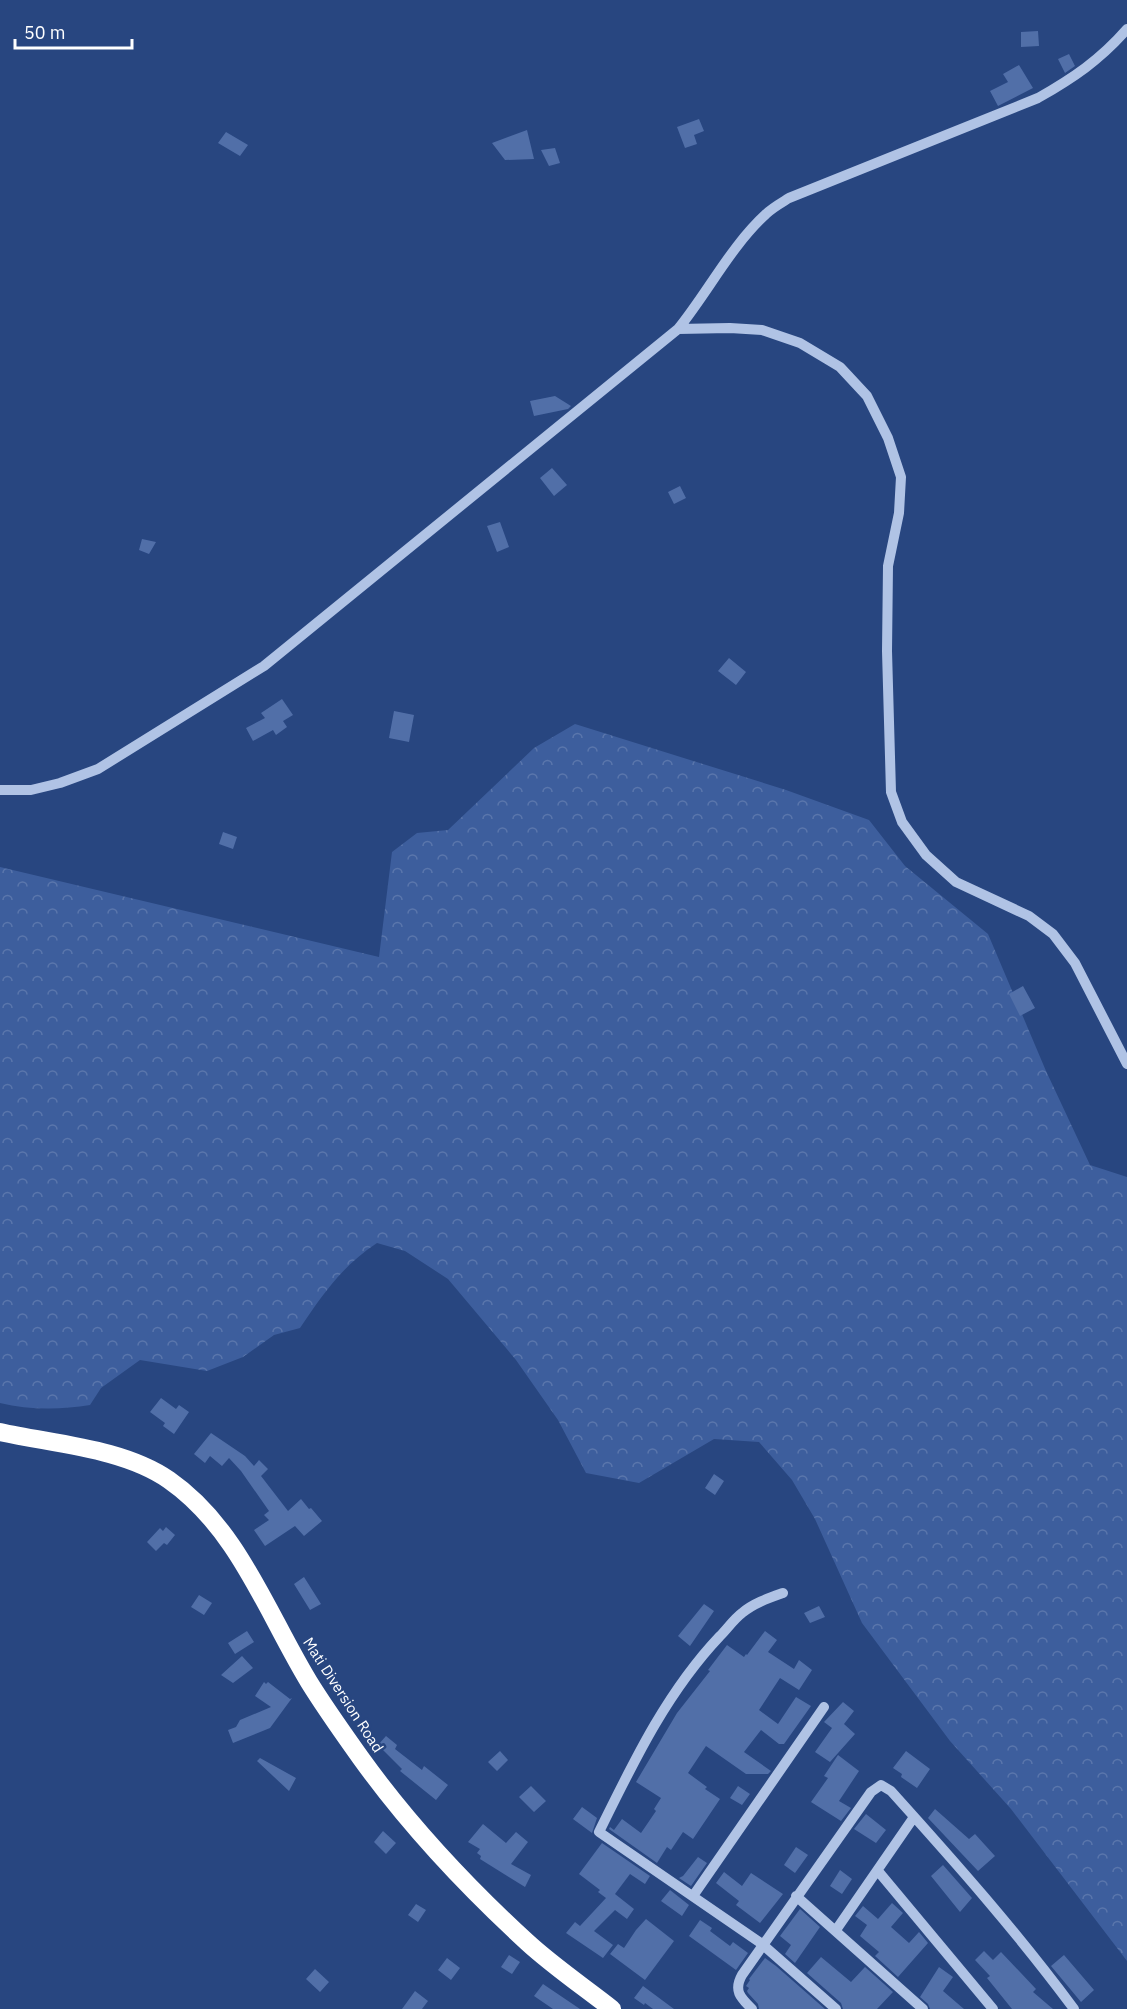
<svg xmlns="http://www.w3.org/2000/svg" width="1127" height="2009" font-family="'IBM Plex Sans',sans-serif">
  <defs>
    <pattern id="forest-crowns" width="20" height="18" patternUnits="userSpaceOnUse" patternTransform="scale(1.5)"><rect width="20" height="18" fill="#3d5e9d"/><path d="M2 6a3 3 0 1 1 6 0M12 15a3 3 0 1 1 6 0" fill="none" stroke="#5a76ac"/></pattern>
  </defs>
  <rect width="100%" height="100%" fill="#284680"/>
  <path fill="url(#forest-crowns)" d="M575 724 786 790 869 820 905 866 988 934 1046 1071 1090 1165 1127 1177V1961L1011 1809 950 1741 862 1623 815 1519 792 1480 759 1442 714 1439 639 1483 586 1473 558 1420 516 1360 448 1279 405 1251 377 1243C342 1266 323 1294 300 1328L274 1335 243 1357 207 1371 140 1360 101 1388 90 1405C60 1410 29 1410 0 1403V867L379 957 392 852 417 833 448 830 534 748Z"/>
  <path fill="#516fa8" d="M1038 31 1039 46 1021 47V32Z
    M1069 54 1075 66 1065 73 1058 59Z
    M1019 65 1033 88 998 106 990 91 1008 82 1003 74Z
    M699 119 704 131 694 135 697 144 685 148 677 127Z
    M527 130 534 159 505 160 492 143Z
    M226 132 248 145 240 156 218 143Z
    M555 148 560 163 549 166 541 150Z
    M555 396 571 406 568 409 534 416 530 401Z
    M552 468 567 485 554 496 540 478Z
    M680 486 686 498 674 504 668 492Z
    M500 522 509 547 497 552 487 526Z
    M142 539 156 542 149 554 139 550Z
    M729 658 746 672 736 685 718 671Z
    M282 699 293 715 283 721 287 727 276 735 273 730 253 741 246 728 265 718 261 713Z
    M394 711 414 715 409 742 389 738Z
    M223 832 237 837 233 849 219 844Z
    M1023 986 1035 1008 1020 1016 1009 994Z
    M161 1398 176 1409 179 1405 189 1412 174 1434 163 1426 165 1423 150 1412Z
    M211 1433 245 1456 254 1466 259 1460 268 1469 261 1476 288 1511 301 1499 309 1509 311 1508 322 1521 304 1536 295 1526 265 1546 254 1530 269 1520 264 1515 269 1511 241 1471 229 1458 222 1466 210 1456 205 1463 194 1454Z
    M714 1474 724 1481 715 1495 705 1488Z
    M166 1527 175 1535 167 1545 164 1543 156 1551 147 1542 160 1528 163 1531Z
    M304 1577 321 1604 310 1610 294 1584Z
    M199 1595 212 1603 204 1615 191 1607Z
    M704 1604 714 1611 690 1646 678 1636Z
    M819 1606 825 1617 810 1623 804 1613Z
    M247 1631 254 1642 235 1654 228 1643Z
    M765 1631 777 1640 768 1652 794 1669 799 1660 812 1670 799 1690 780 1678 759 1710 778 1724 796 1697 811 1706 784 1744H779L761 1730 744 1752 771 1771 768 1774H746L706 1746 688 1773 707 1787 705 1789 720 1799 693 1839 683 1832 671 1850 667 1847 657 1863 609 1829 610 1827 614 1830 622 1819 641 1833 656 1811 654 1809 661 1798 636 1782 677 1713 710 1671 708 1670 727 1645 744 1657 746 1654 747 1655Z
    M242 1656 253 1668 233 1683 221 1675Z
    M264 1682 266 1684 268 1682 290 1699 292 1698 270 1728 233 1743 228 1730 236 1727 240 1720 271 1707 255 1696Z
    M843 1702 854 1711 844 1724 855 1734 830 1762 815 1752 832 1728 824 1722Z
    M386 1736 397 1745 395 1749 422 1770 424 1766 448 1785 436 1800 400 1771 402 1769 378 1745Z
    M500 1751 508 1760 497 1771 488 1762Z
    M906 1751 930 1769 917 1788 901 1777 902 1774 893 1768Z
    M838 1755 859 1771 839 1801 851 1808 841 1821 811 1802 828 1778 824 1776Z
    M260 1758 296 1778 289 1791 257 1761Z
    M531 1786 546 1801 534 1812 519 1797Z
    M738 1786 750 1794 742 1805 730 1798Z
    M582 1807 597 1818 592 1833 573 1819Z
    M935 1809 969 1839 975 1834 995 1856 978 1871 928 1818Z
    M866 1814 886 1830 876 1843 854 1829Z
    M483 1824 506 1843 516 1832 528 1842 511 1864 531 1875 525 1887 480 1859 481 1856 477 1853 480 1849 468 1842Z
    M383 1831 396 1843 386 1854 374 1842Z
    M602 1843 650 1876 645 1884 630 1874 615 1894 634 1909 627 1919 615 1910 594 1931 613 1945 603 1958 566 1933 575 1922 580 1926 606 1898 598 1892 600 1890 579 1874Z
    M796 1847 808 1855 795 1873 784 1865Z
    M698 1857 707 1863 691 1886 679 1878 683 1876Z
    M943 1865 972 1898 960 1912 931 1876Z
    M840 1870 852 1879 842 1894 830 1886Z
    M724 1872 742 1886 751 1873 783 1894 760 1923 736 1905 739 1901 716 1883Z
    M670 1890 689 1905 682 1916 661 1901Z
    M892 1903 903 1913 891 1927 909 1943 919 1932 928 1943 898 1977 875 1956 879 1952 860 1936 867 1925 855 1916 863 1906 878 1919Z
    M416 1904 426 1910 418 1922 408 1915Z
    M800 1909 820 1927 795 1963 785 1954 791 1945 780 1936Z
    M646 1919 674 1941 645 1980 610 1954 618 1944 624 1948 636 1930Z
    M700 1920 712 1928 710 1931 730 1946 733 1942 748 1953 736 1970 689 1936Z
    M984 1951 993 1960 1001 1952 1036 1989 1033 1992 1053 2009H1012L987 1978 990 1976 975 1960Z
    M509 1955 520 1962 512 1974 501 1967Z
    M1064 1955 1094 1990 1081 2002 1051 1966Z
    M821 1957 851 1982 865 1967 893 1992 877 2009H843L841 2003 807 1973Z
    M447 1958 460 1968 451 1980 438 1970Z
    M765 1958 776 1966 825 2009H759L758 2004 748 1993 747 1991 749 1988 746 1986 750 1980 749 1979Z
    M939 1967 953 1977 943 1991 964 2009H930L928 2004 920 1997Z
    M315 1969 329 1982 320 1992 306 1979Z
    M543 1984 580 2009H553L534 1996Z
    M643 1986 674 2009H653L645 2003 644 2005 634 1998Z
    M415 1991 428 2001 422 2009H402Z"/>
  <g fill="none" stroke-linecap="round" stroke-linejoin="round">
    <path stroke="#b0c3e5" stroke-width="10" d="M678 329 730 328 762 330 800 343 840 367 867 396 888 438 901 477 899 513 888 566 887 651 891 792 902 822 926 855 956 882 1029 916 1053 934 1075 963 1127 1064
      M0 790H31L60 783 98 769 264 666 678 329C708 292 731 246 766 214 772 208 781 203 789 198L1038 98C1073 78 1100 60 1127 29
      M783 1593C769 1598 754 1603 742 1613 734 1619 727 1629 720 1636 666 1693 633 1763 599 1832L762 1944 836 2009
      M878 1871 993 2009
      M693 1896 824 1707
      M796 1896 923 2009
      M836 1930 914 1817
      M752 2009C741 1998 733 1991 742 1975L871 1792 881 1785 891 1791C955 1862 1017 1932 1074 2009"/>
    <path stroke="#fff" stroke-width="18" d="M0 1432C53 1444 123 1448 169 1480 238 1528 267 1613 309 1682 325 1708 343 1733 360 1757 408 1824 466 1886 527 1942 553 1966 584 1987 612 2009"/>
  </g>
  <g text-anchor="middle" stroke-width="5" stroke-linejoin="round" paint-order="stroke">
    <g font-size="15" fill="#fff" stroke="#284680">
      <text transform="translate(343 1695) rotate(57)" y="5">Mati Diversion Road</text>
    </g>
  </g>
  <path d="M15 39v9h117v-9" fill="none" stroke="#ffffff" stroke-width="3"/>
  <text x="24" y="39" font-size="18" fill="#ffffff" stroke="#284680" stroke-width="4.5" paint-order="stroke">50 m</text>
</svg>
